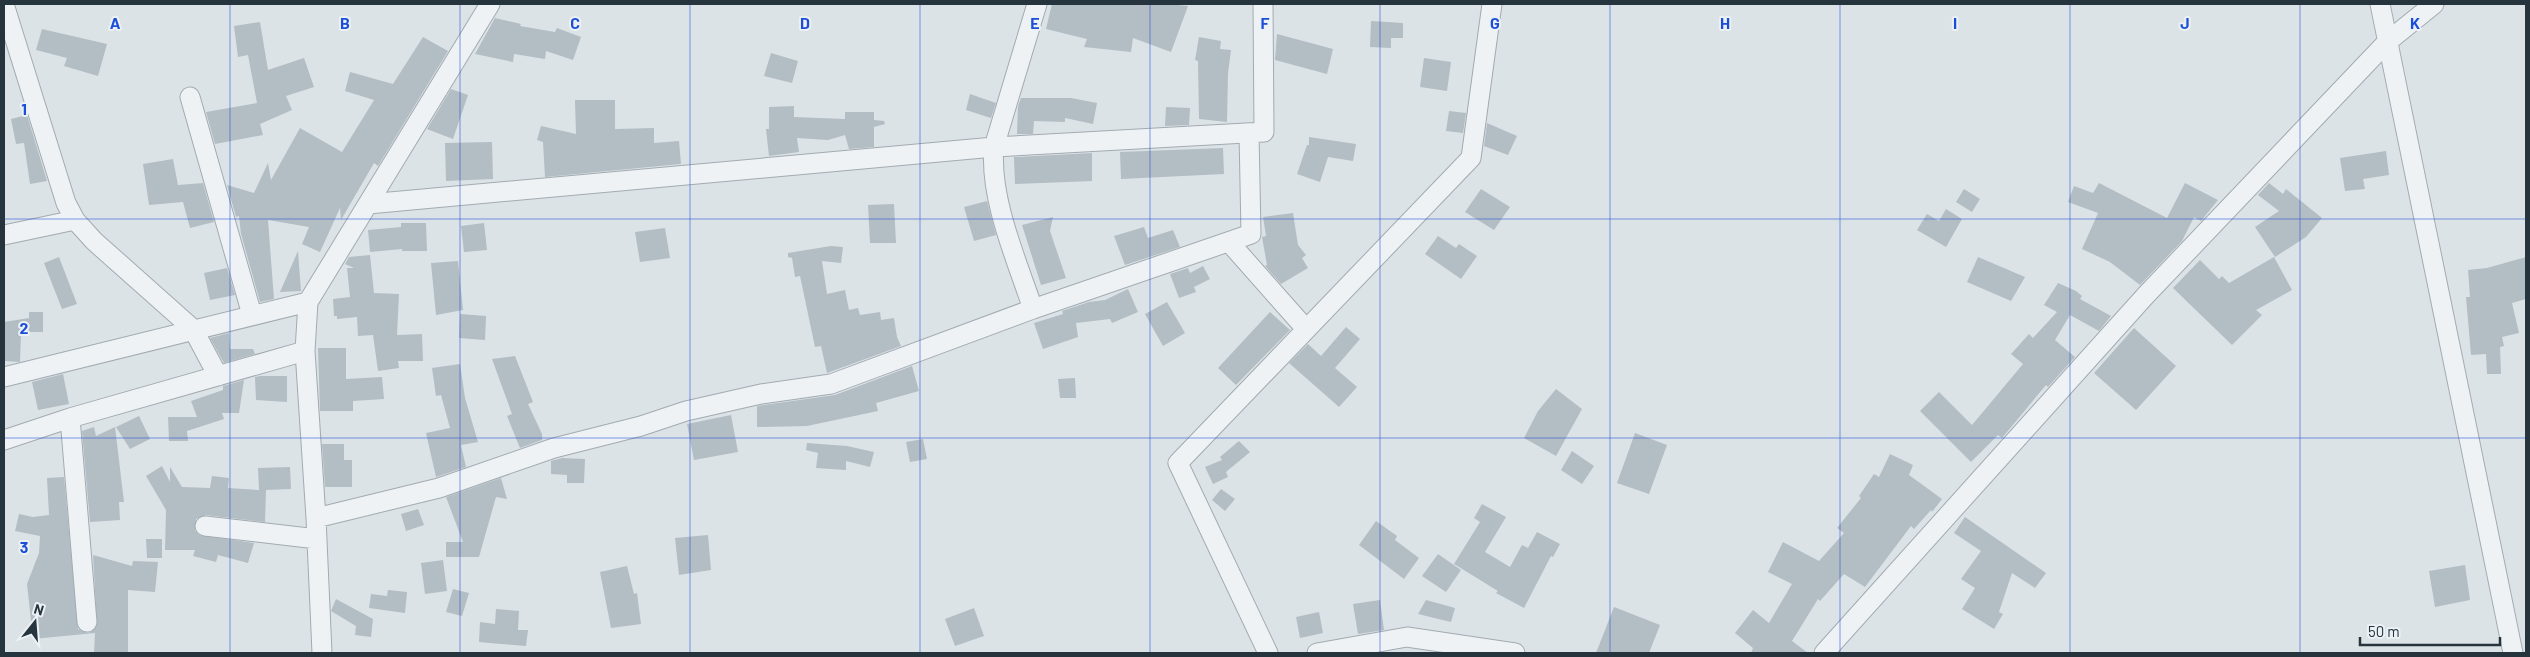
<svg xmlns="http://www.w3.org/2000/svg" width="2530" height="657" font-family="Barlow,sans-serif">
  <rect width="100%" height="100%" fill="#dce3e7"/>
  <path fill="#b3bdc4" d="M1052 4H1168L1188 6 1171 52 1133 38 1131 52 1084 47 1087 39 1046 29Z
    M495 18 521 24 520 26 555 32 557 28 581 37 573 60 546 51 545 59 514 54 513 62 475 54Z
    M1371 21 1403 23V38H1391V48L1370 47Z
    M260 22 268 70 304 58 314 87 286 96 292 110 260 124 263 135 215 144 206 112 257 103 248 55 238 57 234 26Z
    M42 29 107 44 98 76 64 66 67 58 36 50Z
    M1277 34 1333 49 1327 74 1275 60Z
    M423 37 448 51 378 166 374 163 341 220 340 208 320 252 302 244 309 227 268 220 274 299 260 302 241 234 239 216 236 217 227 185 254 193 268 163 271 180 300 128 342 152 374 100 345 91 350 72 393 84Z
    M1199 37 1221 41 1220 49 1231 50 1228 73 1227 122 1199 119 1198 61 1195 60Z
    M771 53 798 61 792 83 764 76Z
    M1424 58 1451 62 1447 91 1420 87Z
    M451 89 468 95 453 139 427 129Z
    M970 94 996 103 991 118 966 110Z
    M1021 98H1071L1097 103 1093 124 1065 118V122L1034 121 1033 134H1017L1018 106Z
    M575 100H615V129L654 128V143L679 141 681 164 545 177 543 142 537 140 541 126 576 134Z
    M794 106V117L845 119V112H874V120L884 121 885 124 874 127V147L849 149 845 135 828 140 797 138 799 152 769 156 766 129H769V107Z
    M1166 107 1190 108 1189 125 1165 126Z
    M1449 111 1466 113 1463 133 1446 131Z
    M27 115 47 181 30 184 24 143 16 144 11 119Z
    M1487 123 1517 136 1508 155 1484 146Z
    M1309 137 1356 144 1353 161 1328 157 1320 182 1297 174 1307 145H1309Z
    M492 142 493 179 446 181 445 143Z
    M1223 148 1224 174 1121 179 1120 152Z
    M2386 151 2389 175 2363 179 2365 189 2345 191 2340 158Z
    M1092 153V181L1015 184 1014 157Z
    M173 159 178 185 203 183 214 222 190 228 183 202 149 205 143 164Z
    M2099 183 2167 218 2185 183 2218 200 2201 221 2194 217 2182 241 2140 285 2110 262 2082 249 2098 213 2068 202 2074 186 2093 193Z
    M2269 183 2283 194 2286 189 2322 218 2306 237 2275 257 2255 227 2279 211 2258 195Z
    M1481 189 1510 207 1494 230 1465 212Z
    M1964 189 1980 199 1972 212 1956 202Z
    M987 201 996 235 974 241 964 207Z
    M894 204 896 243H870L868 205Z
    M1946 209 1962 219 1946 247 1917 230 1927 214 1939 221Z
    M1293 213 1298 245 1306 255 1302 258 1308 268 1281 284 1265 266 1267 265 1262 237 1266 236 1263 217Z
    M1053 217 1050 231 1066 278 1041 285 1022 225Z
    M401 223H426L427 251H402V249L370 252 368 230 401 227Z
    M484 223 487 250 464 252 461 226Z
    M1144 227 1148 238 1173 230 1180 247 1125 265 1114 236Z
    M665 228 670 258 640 262 635 232Z
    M1438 236 1456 248 1459 244 1477 256 1461 279 1425 254Z
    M831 246 843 247 841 263 822 261 827 294 845 290 849 310 858 308 860 315 880 312 881 320 894 318 897 337 901 346 827 373 821 346 815 347 800 276 795 277 792 258 788 257V253Z
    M298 251 301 291 280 292Z
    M370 255 374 293 399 294 397 335 422 334 423 361H398L399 368 378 371 373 335 358 336 357 317 337 319V316H334L333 299 350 297 347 268H354L345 264 349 257Z
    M59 257 77 304 62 309 44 263Z
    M1978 257 2025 277 2011 301 1967 282Z
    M2274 257 2292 290 2256 310 2262 315 2232 345 2173 288 2200 260 2219 279 2222 276 2229 283Z
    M2526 257V299L2512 303 2519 333 2502 337 2504 346 2500 347 2501 374H2487L2486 354 2471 355 2466 297H2470L2468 270 2487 268Z
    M458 261 463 310 436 315 431 263Z
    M1203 266 1210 279 1194 287 1196 292 1179 298 1170 274 1188 268 1190 273Z
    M227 268 235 295 210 300 204 273Z
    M2058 283 2076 291 2082 296 2080 299 2111 316 2099 331 2070 315 2055 340 2075 357 2048 387 2046 385 2002 438 1998 435 1971 462 1920 411 1939 392 1972 425 2023 364 2011 354 2029 334 2033 338 2057 312 2044 305Z
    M1128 289 1138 312 1112 323 1110 319 1076 323 1078 337 1043 349 1034 323 1063 314 1062 311 1089 302 1105 300Z
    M1167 302 1185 333 1163 346 1145 314Z
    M29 312H43V332H21L20 362 4 361V322L29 318Z
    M1270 312 1290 330 1236 385 1218 368Z
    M460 314 486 316 485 340 459 338Z
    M1346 327 1360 339 1335 368 1357 387 1339 407 1289 363 1308 344 1321 356Z
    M2134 328 2176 366 2136 410 2094 373Z
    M229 333 230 349H253L255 354 224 363 210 338Z
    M318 348H346V379L382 377 384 399 353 401V411H320Z
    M515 356 533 402 528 404 542 434V440L520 448 507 416 512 414 492 359Z
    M460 364 465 398 478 442 461 445 466 467 436 477 426 433 450 428 441 395 436 396 432 368Z
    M912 366 919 391 876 403 878 411 807 426 757 427V406L835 395Z
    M63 374 69 404 38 410 32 382Z
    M260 376H287V402L256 400 255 377Z
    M1075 378 1076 398H1060L1058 379Z
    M244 380 239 413H222L224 419 187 431 188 441H169L168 417H197L191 401 223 390V386Z
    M1556 389 1582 409 1556 456 1524 438 1538 411Z
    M731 415 738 452 694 460 687 424Z
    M139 416 150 439 130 449 116 427Z
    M94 427 96 436 115 427 124 502H119L120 520 90 522 82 431Z
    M1635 433 1667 445 1649 494 1617 483Z
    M923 439 927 459 910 462 906 442Z
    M1239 441 1250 452 1226 472 1228 477 1213 484 1205 467 1222 460 1220 457Z
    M807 443 847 446 874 452 870 467 846 461V470L816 468 818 453 806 450Z
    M322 444H344V460H352V487H325Z
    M1572 451 1594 466 1582 484 1561 470Z
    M1890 454 1913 465 1909 475 1942 499 1932 512 1931 510 1914 529 1911 526 1865 587 1844 574 1820 601 1818 599 1792 641 1808 653H1751L1753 648 1735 633 1753 610 1769 623 1792 584 1768 572 1783 542 1819 561 1844 533 1837 528 1861 498 1859 496 1874 474 1879 477Z
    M562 458 585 459 584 483H567V475L551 474V461Z
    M162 466 170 482V467L182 487 210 488 212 476 229 478 228 488 259 490 258 468 290 467 291 489 266 490 265 522 206 515 196 519 195 530 199 535 254 543 248 563 218 555 216 562 193 556 195 550H165L166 510 146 476Z
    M64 477 78 629 88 633 97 626 93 555 132 566 133 561 158 562 155 592 128 590V653H94L95 633 33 639 27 584 39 553 40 536 15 531 19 514 33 517 49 515 47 478Z
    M501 478 507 499 496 497 479 557H446V542H463L446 497Z
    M1221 489 1235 499 1225 511 1212 500Z
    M1482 504 1506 517 1485 552 1510 567 1522 545 1528 548 1537 532 1560 544 1553 557 1551 556 1524 608 1496 593 1498 591 1454 564 1480 522 1474 518Z
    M418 509 424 525 406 531 401 514Z
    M1965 517 2046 573 2035 588 2012 573 1999 612 2003 614 1994 629 1962 609 1975 588 1961 579 1981 551 1954 533Z
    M1376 521 1397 536 1395 540 1419 558 1404 579 1359 545Z
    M708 535 711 570 679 575 675 538Z
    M146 539H162V558H147Z
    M1438 554 1461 570 1446 592 1422 576Z
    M443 560 447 591 425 594 421 563Z
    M2465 565 2470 600 2435 607 2429 571Z
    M627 566 634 594 637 593 641 624 611 628 600 572Z
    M453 589 469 593 462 616 446 612Z
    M388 590 407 592 405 613 369 608 371 594 387 596Z
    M336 599 373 619 371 637 355 635 356 626 331 611Z
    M1380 600 1384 630 1358 634 1353 604Z
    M1426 600 1455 608 1451 622 1418 614Z
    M1614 607 1660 625 1649 653H1596Z
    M974 608 984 636 955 646 945 619Z
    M496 609 519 611 518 630H528L526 646 479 642 480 622 495 624Z
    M1319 612 1323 633 1300 638 1296 617Z"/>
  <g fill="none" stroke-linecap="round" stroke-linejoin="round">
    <defs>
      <path id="minor" d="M4 4 66 203 75 220 94 241 193 329 218 376
        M2380 4 2513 653
        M190 97 252 315
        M368 204 994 147 1264 132 1263 4
        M4 235 75 220
        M1229 242 1306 329
        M1033 309C1017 261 989 198 994 147L1037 4
        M4 377 308 302
        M70 418 87 622
        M4 440 70 418 305 351
        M316 518 439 488 554 448 641 426 686 411 761 394 831 384 1033 309 1251 234 1249 133
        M205 526 317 539
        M322 653 316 518 305 351 308 302 490 4
        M1268 653 1178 463 1471 158 1492 4
        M1317 653 1407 637 1515 653
        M1824 653 2146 295 2387 42 2434 4"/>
    </defs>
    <use href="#minor" stroke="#a1abb1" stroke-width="21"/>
    <use href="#minor" stroke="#eff2f5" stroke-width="19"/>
  </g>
  <path fill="none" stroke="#1d4ed8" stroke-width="1" stroke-opacity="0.55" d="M230 4V653M460 4V653M690 4V653M920 4V653M1150 4V653M1380 4V653M1610 4V653M1840 4V653M2070 4V653M2300 4V653M4 219H2526M4 438H2526"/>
  <g font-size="16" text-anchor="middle" font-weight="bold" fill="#1d4ed8" stroke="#ebf1f5" stroke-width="4" stroke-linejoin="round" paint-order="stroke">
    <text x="115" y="29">A</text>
    <text x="345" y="29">B</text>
    <text x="575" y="29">C</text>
    <text x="805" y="29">D</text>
    <text x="1035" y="29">E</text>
    <text x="1265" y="29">F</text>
    <text x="1495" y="29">G</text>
    <text x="1725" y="29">H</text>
    <text x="1955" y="29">I</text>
    <text x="2185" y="29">J</text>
    <text x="2415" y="29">K</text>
    <text x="24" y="115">1</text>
    <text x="24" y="334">2</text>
    <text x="24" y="553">3</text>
  </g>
  <rect width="2530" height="657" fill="none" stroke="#25343d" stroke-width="10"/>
  <g transform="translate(35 622) rotate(17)" stroke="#ebf1f5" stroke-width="4" paint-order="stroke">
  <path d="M0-4L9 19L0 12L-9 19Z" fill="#25343d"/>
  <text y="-8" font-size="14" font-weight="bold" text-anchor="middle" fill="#25343d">N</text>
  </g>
  <path d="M2360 637v8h140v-8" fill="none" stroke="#25343d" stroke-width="2.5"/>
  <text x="2368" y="637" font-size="15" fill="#25343d" stroke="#ebf1f5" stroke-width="4" paint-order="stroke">50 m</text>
</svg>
